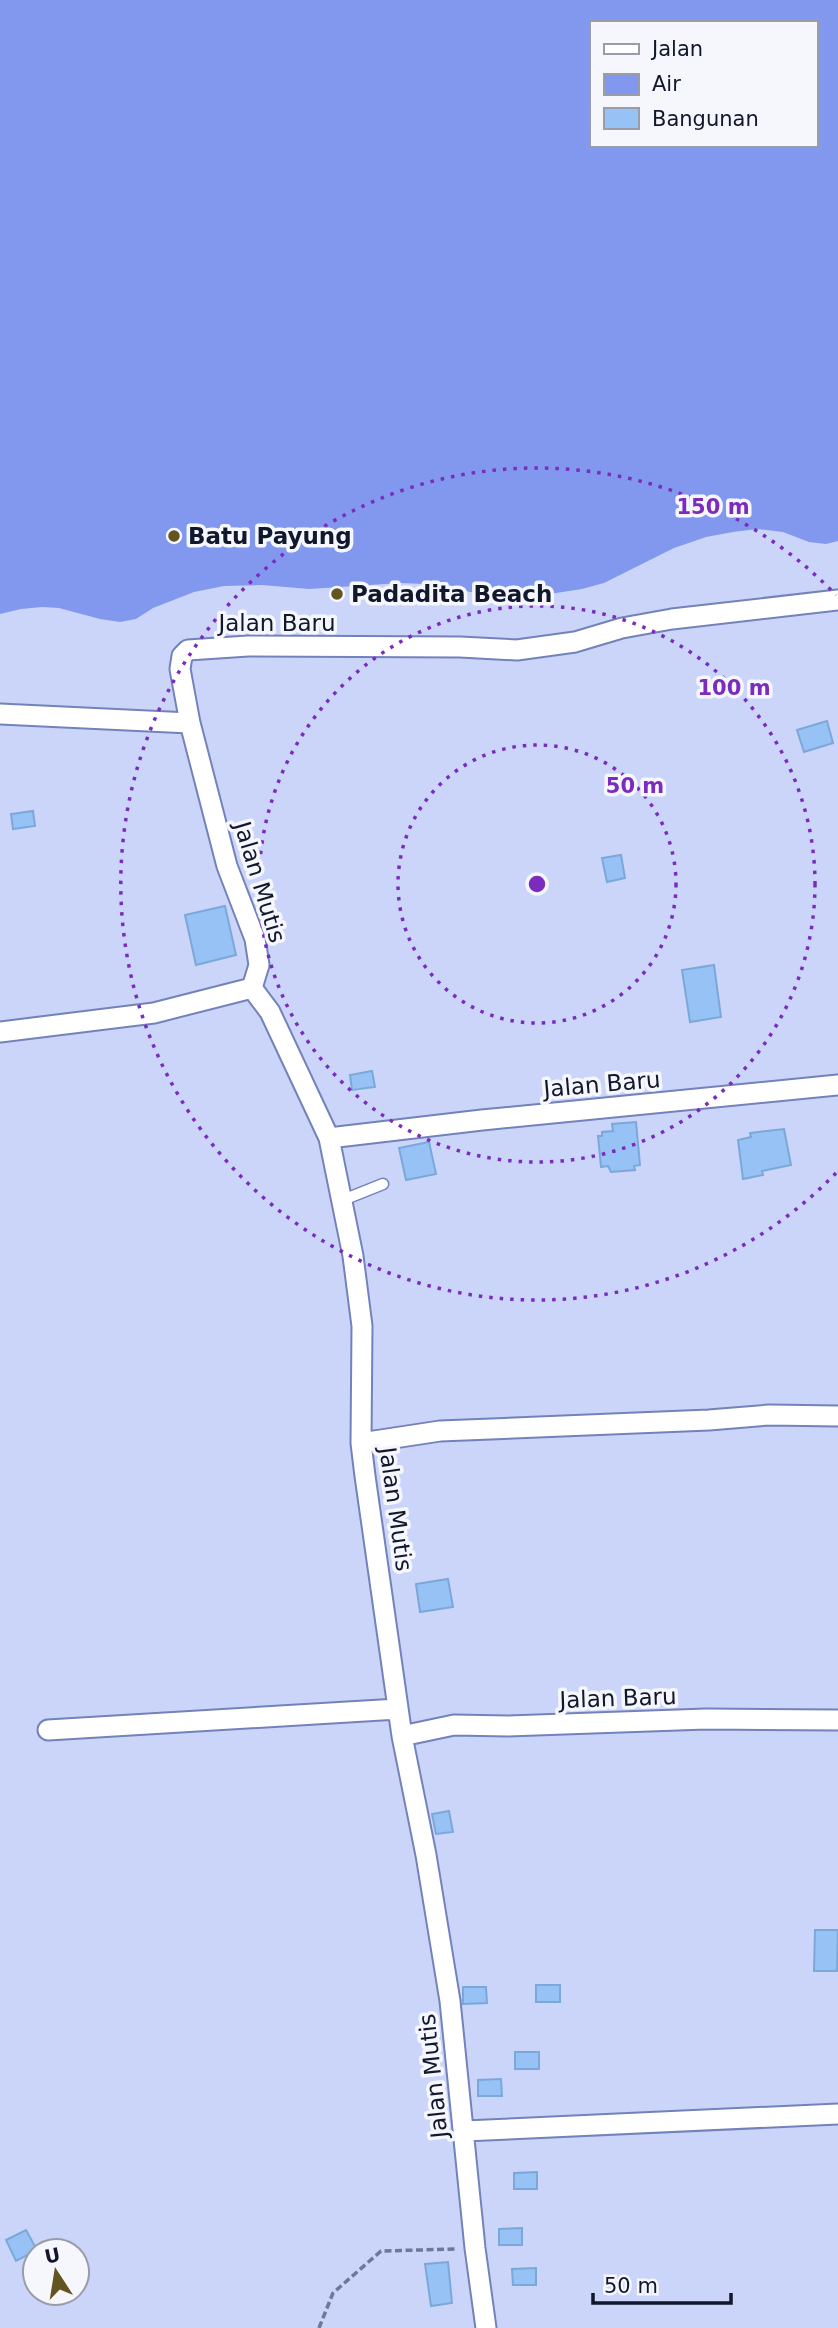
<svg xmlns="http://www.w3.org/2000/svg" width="838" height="2328" font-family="'DejaVu Sans',sans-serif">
  <rect width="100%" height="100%" fill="#cad5f9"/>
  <path fill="#8298ef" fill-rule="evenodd" d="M0 0H838V541L826 544 809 542 783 532 757 529 733 532 706 537 674 548 604 583 582 589 556 593 510 596 482 594 425 584 400 583 309 589 262 585 224 586 194 592 153 608 136 619 120 622 100 619 59 608 42 607 21 609 0 614ZM591 23H815V145H591Z"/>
  <path fill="#96c2f5" stroke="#7ca8d9" stroke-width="2" d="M827 721 833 743 804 752 797 730Z
    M33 811 35 826 13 829 11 814Z
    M621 855 625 878 607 882 602 858Z
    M225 906 236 955 196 965 185 915Z
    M714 965 721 1017 690 1022 682 970Z
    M372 1071 375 1087 352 1090 350 1075Z
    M636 1122 640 1165 634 1166 635 1170 611 1172 608 1166 601 1167 598 1136H602V1132L613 1131 612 1124Z
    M784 1129 791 1165 762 1171 763 1175 743 1179 738 1140 751 1137 750 1133Z
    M429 1142 436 1174 406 1180 399 1148Z
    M448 1579 453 1607 420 1612 416 1584Z
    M449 1811 453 1832 436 1834 432 1814Z
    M815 1930H838L837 1971H814Z
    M536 1985H560V2002H536Z
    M463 1987H486L487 2003 463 2004Z
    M515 2052H539V2069H515Z
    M501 2079 502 2096H478V2080Z
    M537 2172V2189H514V2173Z
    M522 2228V2245H499V2229Z
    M26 2230 37 2250 16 2261 6 2240Z
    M448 2262 452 2303 431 2306 425 2264Z
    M536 2268V2285H513L512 2269Z"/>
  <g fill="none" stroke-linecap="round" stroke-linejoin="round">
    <defs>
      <path id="service" d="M343 1200 383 1184"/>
      <path id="minor" d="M0 714 190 723
        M252 988 270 1012 329 1138 353 1256 362 1326 361 1443 365 1476 402 1736 426 1855 450 2001 475 2248 486 2328
        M252 988 259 965 255 939 227 866 190 723 180 669 182 656 188 650 248 646 460 647 517 650 575 642 622 628 672 619 838 600
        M0 1032 154 1013 252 988
        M329 1138 482 1120 838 1085
        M361 1443 440 1431 709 1420 769 1415 838 1416
        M48 1730 398 1709
        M402 1736 454 1725 508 1726 706 1719 838 1720
        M464 2131 838 2114"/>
    </defs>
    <use href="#service" stroke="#7382ba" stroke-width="13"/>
    <use href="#minor" stroke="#7382ba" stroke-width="23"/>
    <path stroke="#6f7894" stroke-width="3.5" stroke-dasharray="7 3.5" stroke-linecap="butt" d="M319 2328 333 2293 381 2251 456 2249"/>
    <use href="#service" stroke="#fff" stroke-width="10"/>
    <use href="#minor" stroke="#fff" stroke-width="19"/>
  </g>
  <g fill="none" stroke="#7b2cbf" stroke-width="3.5" stroke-dasharray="3.5 7">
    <circle cx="537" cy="884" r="139"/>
    <circle cx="537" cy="884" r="278"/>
    <path d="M836 1173A416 416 0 1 1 836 595"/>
  </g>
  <g fill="#645421" stroke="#f5f7fd" stroke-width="2.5">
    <circle cx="174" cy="536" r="7"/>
    <circle cx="337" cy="594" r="7"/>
  </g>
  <g text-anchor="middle" stroke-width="7" stroke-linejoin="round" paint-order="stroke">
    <g font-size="23" font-weight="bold" fill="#11172c" stroke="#f5f7fd" text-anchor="start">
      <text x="188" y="544">Batu Payung</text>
      <text x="351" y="602">Padadita Beach</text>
    </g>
    <g font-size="23" fill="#11172c" stroke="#f5f7fd">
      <text x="277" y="631">Jalan Baru</text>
      <text transform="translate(260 882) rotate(73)" y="8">Jalan Mutis</text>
      <text transform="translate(602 1084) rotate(-5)" y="8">Jalan Baru</text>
      <text transform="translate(396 1509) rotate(82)" y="8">Jalan Mutis</text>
      <text transform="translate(618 1698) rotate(-2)" y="8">Jalan Baru</text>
      <text transform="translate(433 2076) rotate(-96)" y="8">Jalan Mutis</text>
    </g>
  </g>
  <circle cx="537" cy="884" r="10" fill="#7b2cbf" stroke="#f5f7fd" stroke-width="3.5"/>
  <g font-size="21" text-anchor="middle" font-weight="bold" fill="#7b2cbf" stroke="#f5f7fd" stroke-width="7" stroke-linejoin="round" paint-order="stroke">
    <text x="713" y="514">150 m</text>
    <text x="734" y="695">100 m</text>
    <text x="635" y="793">50 m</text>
  </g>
  <rect x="590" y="21" width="228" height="126" fill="#f5f7fd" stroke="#9a9da9" stroke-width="2"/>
  <rect x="604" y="44" width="35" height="10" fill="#ffffff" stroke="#9a9da9" stroke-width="2"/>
  <text x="652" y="56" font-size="21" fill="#11172c">Jalan</text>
  <rect x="604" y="74" width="35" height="21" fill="#8298ef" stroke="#9a9da9" stroke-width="2"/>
  <text x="652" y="91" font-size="21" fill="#11172c">Air</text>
  <rect x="604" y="108" width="35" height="21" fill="#96c2f5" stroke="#9a9da9" stroke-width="2"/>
  <text x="652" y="126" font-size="21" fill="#11172c">Bangunan</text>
  <g transform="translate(56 2272) rotate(348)"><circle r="33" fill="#f5f7fd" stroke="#9a9da9" stroke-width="2"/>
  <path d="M0-5L12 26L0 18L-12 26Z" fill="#645421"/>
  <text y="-10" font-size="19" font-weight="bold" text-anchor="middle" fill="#11172c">U</text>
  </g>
  <path d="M593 2293v10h138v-10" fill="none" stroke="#11172c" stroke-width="3.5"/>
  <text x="604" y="2293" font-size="21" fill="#11172c" stroke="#f5f7fd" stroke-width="5" paint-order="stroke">50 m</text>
</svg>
